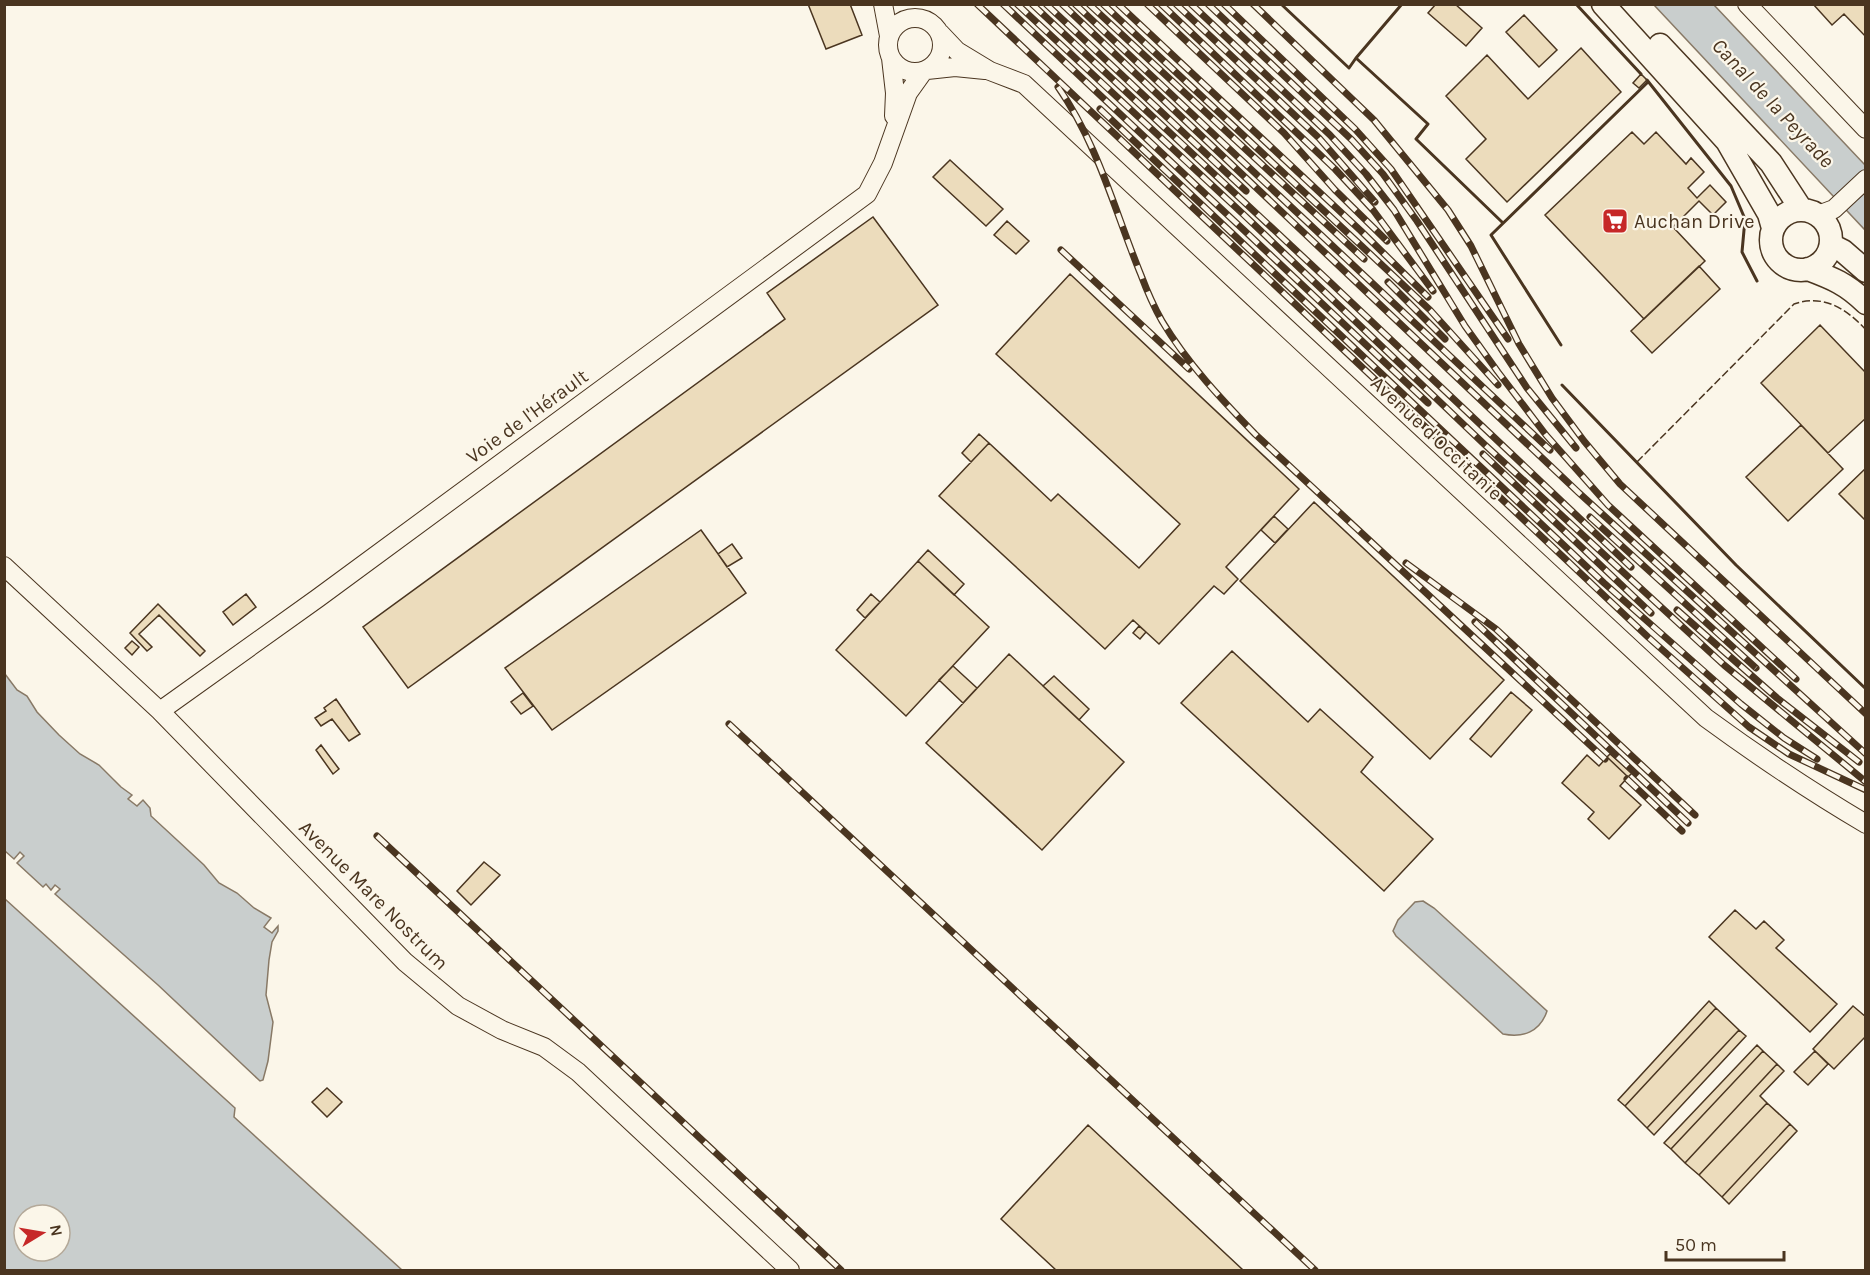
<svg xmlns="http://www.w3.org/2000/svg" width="1870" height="1275" font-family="Karla,sans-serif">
  <rect width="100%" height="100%" fill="#fbf6e9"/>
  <path fill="#c9cecd" stroke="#887966" stroke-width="1.5" fill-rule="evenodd" d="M1654 5H1714L1865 165V230Z
    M5 674 17 690 27 696 37 712 59 735 80 754 99 765 121 787 132 795 128 799 137 806 143 800 150 808 151 816 204 865 219 883 237 893 254 908 271 918 264 927 272 933 278 926V931L272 942 269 960 266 995 273 1022 268 1061 263 1080 260 1081 158 985 55 894 60 889 55 885 51 890 46 884 43 887 17 863 24 856 20 852 14 859 5 851Z
    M5 899 235 1108 234 1117 402 1270H5ZM24 1215H60V1251H24Z
    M1423 901 1434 908 1547 1011C1540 1032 1523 1038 1503 1034L1396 936 1393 931 1398 920 1415 902Z"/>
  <path fill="#ecdcbc" stroke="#4a3520" stroke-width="1.5" d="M808 4H850L862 35 826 49Z
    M1436 4H1455L1482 28 1466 46 1428 13Z
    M1813 4H1866V37L1844 14 1832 25Z
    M1524 15 1557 50 1539 67 1506 32Z
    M1581 48 1621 92 1507 202 1466 159 1486 139 1446 96 1487 55 1528 99Z
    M1641 74 1647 80 1639 88 1633 83Z
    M1632 132 1644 144 1656 132 1686 164 1691 158 1704 172 1688 188 1697 198 1710 185 1726 202 1713 215 1699 201 1673 227 1705 261 1644 319 1545 215Z
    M950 160 1003 209 986 226 933 177Z
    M873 217 938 305 408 688 363 627 785 319 767 293Z
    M1007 221 1029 241 1016 254 994 235Z
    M1699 266 1720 289 1652 353 1631 331Z
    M1070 274 1299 489 1226 567 1238 579 1224 594 1214 586 1159 644 1133 620 1105 649 939 496 989 443 1051 501 1058 494 1139 568 1180 524 996 354Z
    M1820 325 1866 373V418L1828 453 1761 383Z
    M1801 425 1843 469 1788 521 1746 477Z
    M979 434 989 443 971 462 962 453Z
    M1866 468V521L1839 494Z
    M1314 502 1504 680 1430 759 1240 581Z
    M1274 516 1288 529 1275 543 1261 530Z
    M701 530 746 593 552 730 505 668Z
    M732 544 742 558 727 567 718 554Z
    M928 550 964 584 954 595 918 561Z
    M918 561 989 627 906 716 836 650Z
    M246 594 256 607 233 625 223 612Z
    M871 594 880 602 865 618 857 610Z
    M158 604 205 651 200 656 159 615 139 634 152 647 147 651 130 633Z
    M1139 626 1146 632 1140 639 1133 633Z
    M132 641 139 647 132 655 125 648Z
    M1232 651 1308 722 1320 709 1373 757 1361 772 1433 839 1384 891 1181 703Z
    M1009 654 1124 762 1042 850 926 743Z
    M953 666 977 688 963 703 939 680Z
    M1054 676 1089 709 1079 720 1043 686Z
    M1511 692 1532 710 1491 757 1470 739Z
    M523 693 533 706 521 714 511 702Z
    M336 699 360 734 349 741 332 719 321 726 315 718 326 711 324 708Z
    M321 745 339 769 333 774 316 750Z
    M1610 754 1632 773 1628 777 1607 757Z
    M1587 755 1599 766 1607 757 1628 777 1620 786 1641 805 1609 839 1588 819 1594 812 1562 783Z
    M484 862 500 875 471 905 457 891Z
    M1735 910 1756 929 1764 921 1784 940 1776 948 1837 1004 1810 1032 1709 937Z
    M1709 1001 1716 1008 1625 1106 1618 1100Z
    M1853 1006 1866 1017V1036L1834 1069 1813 1049Z
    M1716 1008 1739 1030 1647 1128 1625 1106Z
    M1739 1030 1746 1036 1654 1135 1647 1128Z
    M1757 1045 1763 1051 1671 1149 1664 1143Z
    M1763 1051 1777 1064 1685 1163 1671 1149Z
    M1815 1051 1828 1064 1808 1085 1794 1072Z
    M1777 1064 1784 1071 1760 1096 1767 1103 1699 1175 1685 1163Z
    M327 1088 342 1102 327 1117 312 1102Z
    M1767 1103 1790 1124 1722 1197 1699 1175Z
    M1790 1124 1797 1131 1729 1204 1722 1197Z
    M1088 1125 1243 1270H1056L1001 1219Z"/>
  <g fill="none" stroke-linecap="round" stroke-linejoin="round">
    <defs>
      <path id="minor" d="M883 4 889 36
        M1747 4 1866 129
        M888 45a27 27 0 1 1 54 0a27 27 0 1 1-54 0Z
        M940 33 957 51 990 71 1024 84 1706 718C1758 756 1810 791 1866 824
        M891 58 895 93 894 116
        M927 70 955 67 985 70
        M1818 215 1834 209 1866 179
        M4 566 160 711 405 962 458 1006 502 1030 544 1047 578 1072 790 1270
        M160 711 318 598 867 194 883 163 908 93 923 72"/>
      <path id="major" d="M1603 4 1727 141 1769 214 1773 228
        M1660 45 1771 163 1801 209
        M1771 240a30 30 0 1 1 60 0a30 30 0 1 1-60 0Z
        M1831 245 1843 251 1866 271
        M1808 269C1832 278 1847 284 1866 303"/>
    </defs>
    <use href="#minor" stroke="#4a3520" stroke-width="20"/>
    <use href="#major" stroke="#4a3520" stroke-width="25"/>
    <use href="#minor" stroke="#fbf6e9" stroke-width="18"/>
    <use href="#major" stroke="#fbf6e9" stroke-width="22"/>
    <defs>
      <path id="rail" d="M977 4 1648 637 1749 727 1789 754 1866 790
        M1003 4 1428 403
        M1017 4 1243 214 1484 444 1724 665 1866 782
        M1032 4 1331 283 1631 567
        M1046 4 1246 191
        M1062 4 1578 492 1866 754
        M1075 4 1550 450
        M1089 4 1364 259
        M1103 4 1430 310 1498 385
        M1118 4 1361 231 1428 297
        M1147 4 1284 133 1335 190 1387 241
        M1161 4 1335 169 1373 210 1433 291
        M1176 4 1319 138 1375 202
        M1191 4 1330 135 1366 174 1394 210 1465 326 1498 372 1546 435 1608 505 1796 679
        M1208 4 1352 140 1383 174 1417 221 1527 388 1576 448
        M1224 4 1355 129 1391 169 1508 339
        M1253 4 1374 120 1448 210 1471 246 1519 344 1552 398 1584 441 1620 484 1866 714
        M1058 87C1098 144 1115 212 1141 275 1147 291 1154 307 1162 321 1187 363 1222 400 1255 434L1605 759
        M1100 109 1604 583 1741 704 1784 738 1817 759
        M1061 250 1189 369
        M1388 282 1445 339
        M1483 454 1651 613
        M1590 517 1756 668
        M1406 563 1496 629 1695 815
        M1677 610 1777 698 1859 762
        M1475 622 1688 823
        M729 724 1315 1270
        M1627 779 1682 831
        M377 836 841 1270"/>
    </defs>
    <use href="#rail" stroke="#4a3520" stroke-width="7"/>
    <use href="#rail" stroke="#fbf6e9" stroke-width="4.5" stroke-dasharray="14" stroke-linecap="butt"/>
    <path stroke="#4a3520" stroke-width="1.5" stroke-dasharray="8 3" stroke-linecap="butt" d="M1637 462 1794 304C1823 294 1846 308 1866 330"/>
    <path stroke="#4a3520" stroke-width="3" d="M1281 4 1349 68 1356 58
      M1402 4 1356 58 1428 124 1416 139 1503 223
      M1576 4 1641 74
      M1647 80 1731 186 1745 219 1742 252 1757 281
      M1561 345 1491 235 1648 82
      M1562 385 1736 565 1866 689"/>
  </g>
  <defs>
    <symbol id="supermarket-square" viewBox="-11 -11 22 22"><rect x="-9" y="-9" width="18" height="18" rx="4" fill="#c62828" stroke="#fbf6e9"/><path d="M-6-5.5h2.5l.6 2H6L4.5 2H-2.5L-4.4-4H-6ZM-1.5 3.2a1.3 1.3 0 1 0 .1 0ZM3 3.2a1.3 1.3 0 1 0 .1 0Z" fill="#fff"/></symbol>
  </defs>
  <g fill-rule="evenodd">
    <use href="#supermarket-square" x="1600" y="206" width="30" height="30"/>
  </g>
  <g text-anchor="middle" stroke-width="4.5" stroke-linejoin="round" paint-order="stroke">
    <g font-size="20" fill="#4a3520" stroke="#fbf6e9" text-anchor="start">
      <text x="1634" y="228">Auchan Drive</text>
    </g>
    <g font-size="20" fill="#4a3520" stroke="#fbf6e9">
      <text transform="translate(527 416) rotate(-36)" y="7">Voie de l'Hérault</text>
      <text transform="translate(1437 438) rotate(43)" y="7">Avenue d'Occitanie</text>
      <text transform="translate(374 895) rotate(45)" y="7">Avenue Mare Nostrum</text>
    </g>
    <g font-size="21" font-style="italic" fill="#4a3520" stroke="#fbf6e9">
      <text transform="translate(1773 103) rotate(47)" y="7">Canal de la Peyrade</text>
    </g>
  </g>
  <rect width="1870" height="1275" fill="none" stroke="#4a3520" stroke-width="12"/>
  <g transform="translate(42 1233) rotate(79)"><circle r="28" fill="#fbf6e9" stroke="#b4a999" stroke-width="1.5"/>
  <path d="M0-4.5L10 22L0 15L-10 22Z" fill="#c62828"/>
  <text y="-9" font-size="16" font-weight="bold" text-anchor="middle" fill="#4a3520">N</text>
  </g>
  <path d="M1666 1251v9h118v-9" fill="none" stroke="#4a3520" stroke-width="3"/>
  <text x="1675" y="1251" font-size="18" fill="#4a3520" stroke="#fbf6e9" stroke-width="4.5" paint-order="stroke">50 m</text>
</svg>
